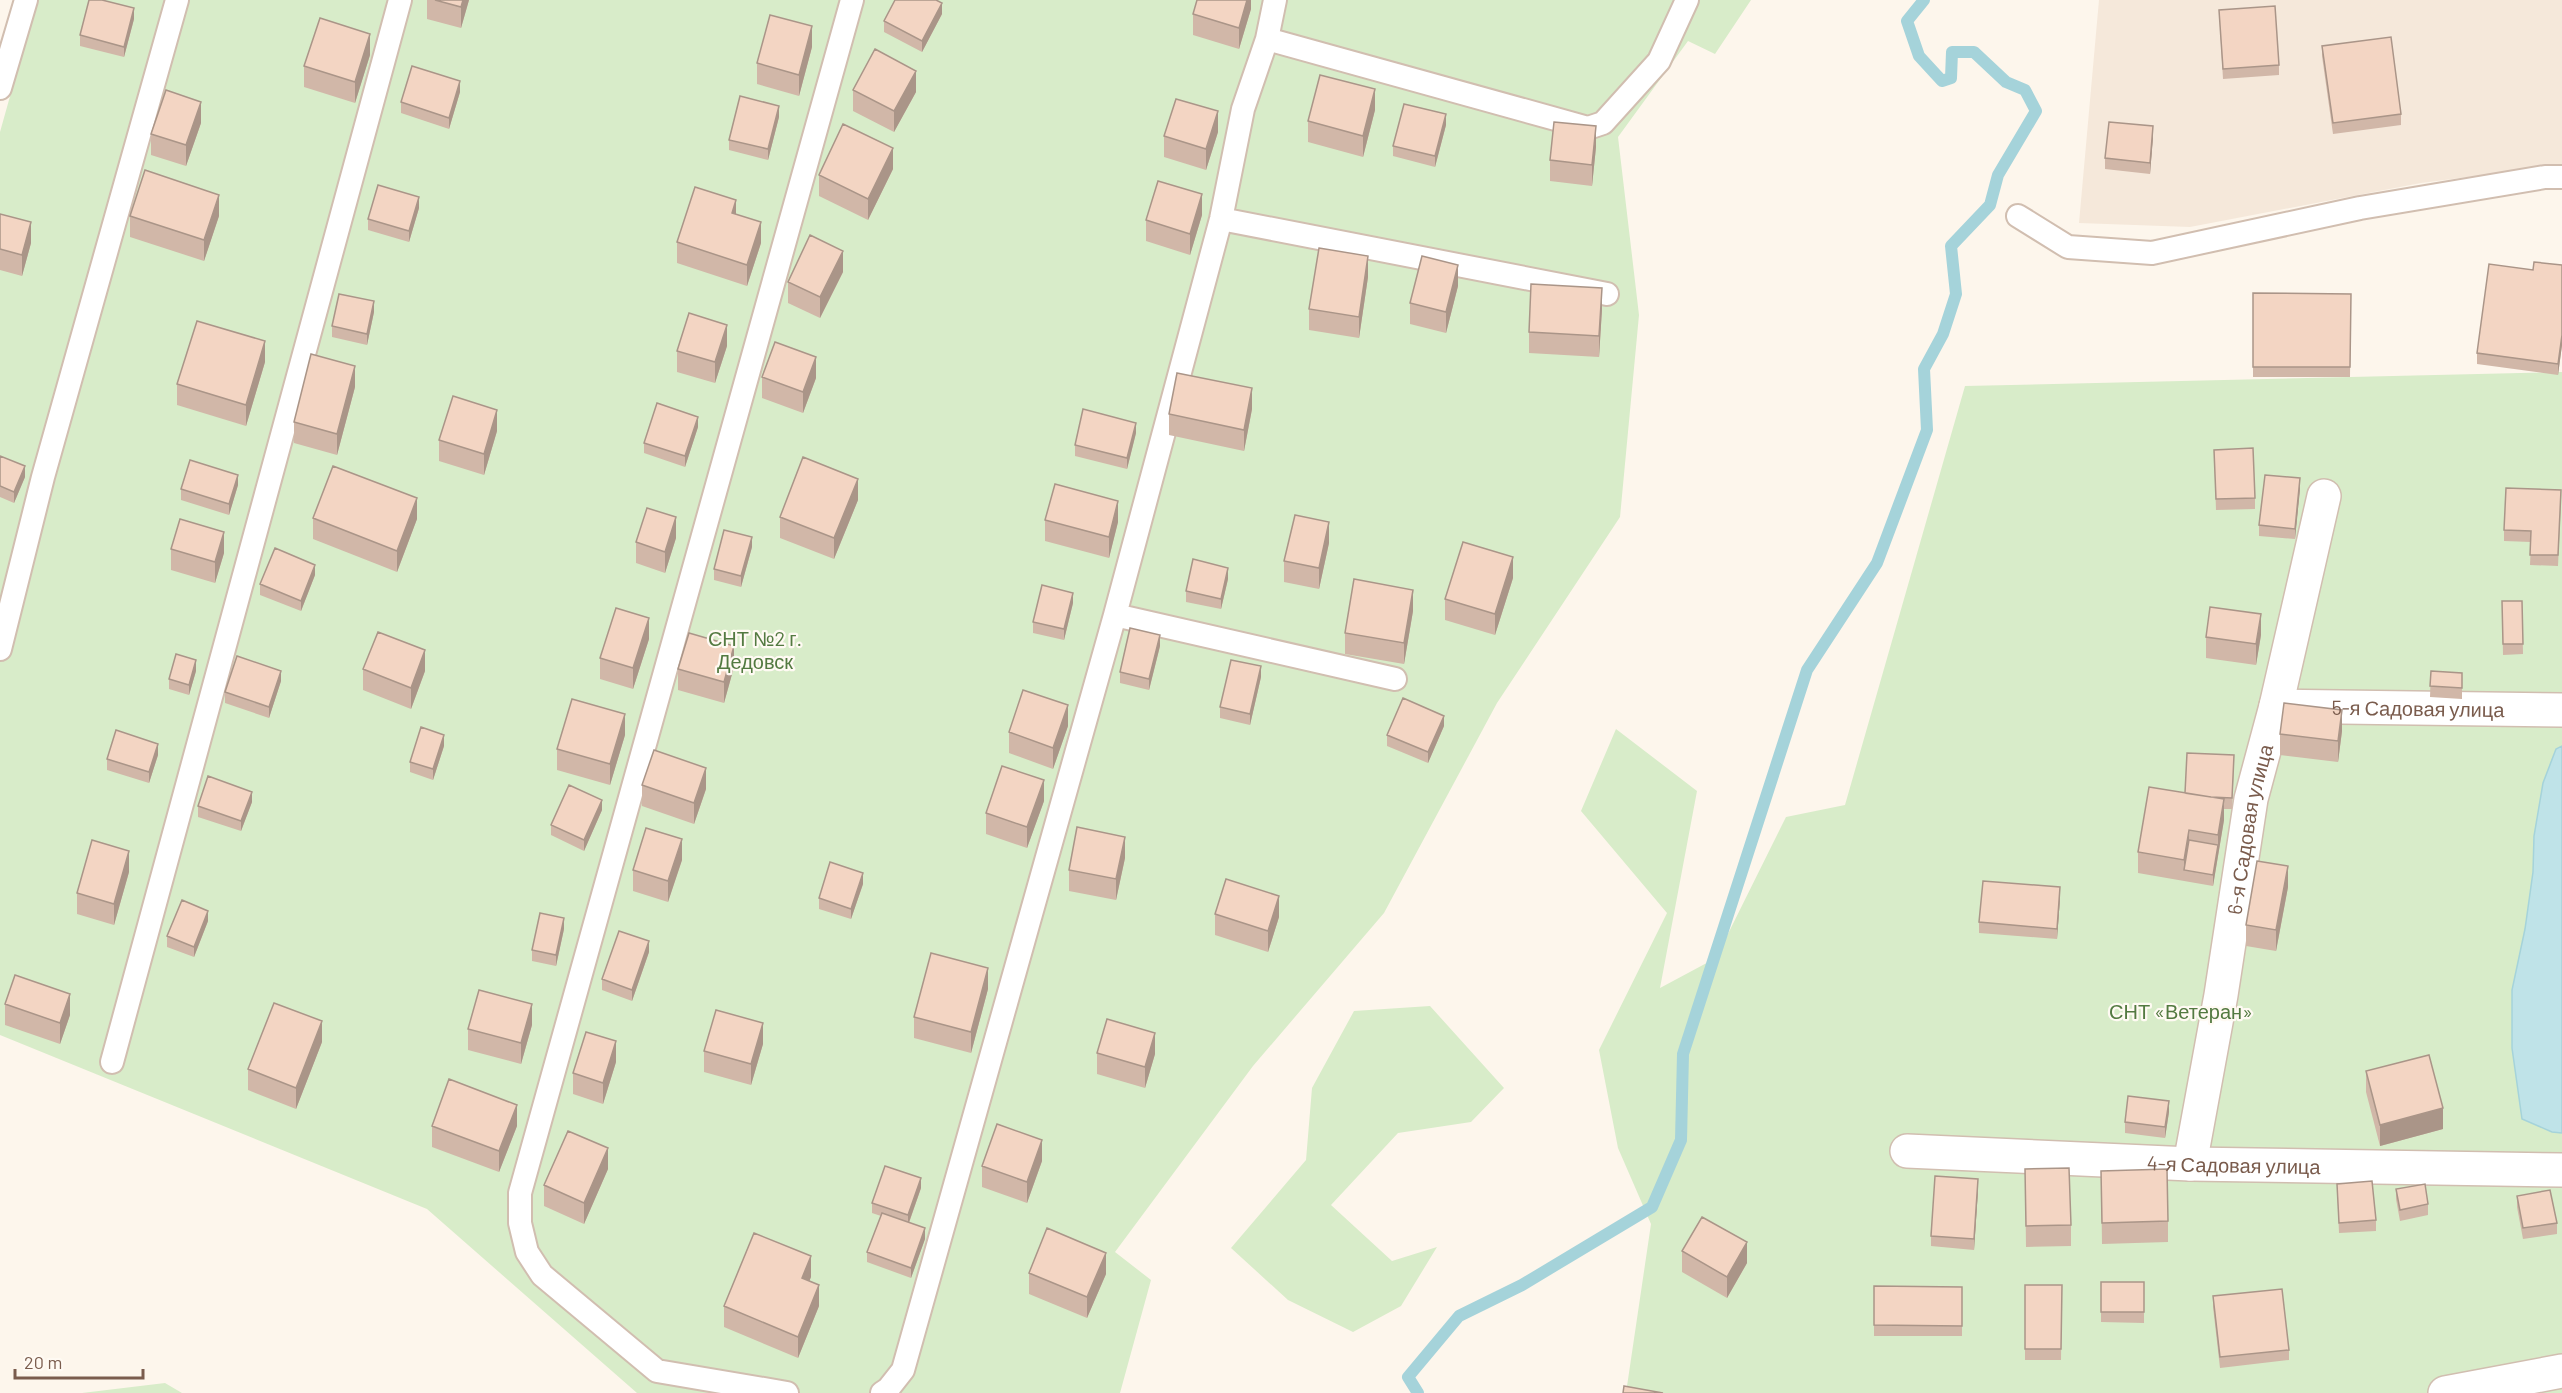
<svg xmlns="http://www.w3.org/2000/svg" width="2562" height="1393" font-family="Barlow,sans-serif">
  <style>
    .residential { fill: #f5e8da }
    .green { fill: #d8ecc9 }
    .water { fill: #bfe3e8; stroke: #a5d3da; stroke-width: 1.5 }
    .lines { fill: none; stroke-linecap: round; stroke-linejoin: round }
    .stream { stroke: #a5d3da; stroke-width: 12 }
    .lane-casing { stroke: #d1beb0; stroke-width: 26 }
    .street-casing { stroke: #d1beb0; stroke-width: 36 }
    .lane { stroke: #fff; stroke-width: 22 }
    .street { stroke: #fff; stroke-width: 33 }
    .wall { fill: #d1b7a8 }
    .shaded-wall { fill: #aa9588 }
    .building { fill: #f3d5c3; stroke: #aa9588; stroke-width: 1.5 }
    .labels { text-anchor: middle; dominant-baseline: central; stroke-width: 4.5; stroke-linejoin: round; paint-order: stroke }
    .park-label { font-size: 20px; fill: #537a41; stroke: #fffaf3 }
    .street-label { font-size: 20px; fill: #7a5c4d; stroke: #fffaf3 }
  </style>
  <rect width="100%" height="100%" fill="#fdf6ec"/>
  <path class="residential" d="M2099,0H2562V165L2421,183L2190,227L2079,223Z"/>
  <path class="green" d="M37,0H1751L1715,54L1688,41L1618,137L1639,315L1620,517L1497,703L1384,913L1253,1066L1115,1252L1151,1280L1120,1393H637L427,1209L0,1035V132Z
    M2562,372V1393H1626L1651,1224L1618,1148L1599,1050L1667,913L1581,811L1616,729L1697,791L1660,988L1716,958L1786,817L1845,805L1965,386Z
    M1430,1006L1504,1088L1471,1122L1398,1133L1331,1205L1392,1261L1437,1247L1401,1306L1353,1332L1288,1300L1231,1248L1306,1160L1312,1088L1354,1011Z
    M165,1383L182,1393H82Z"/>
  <path class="water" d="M2562,746V1133L2552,1132L2522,1119L2512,1048V990L2525,929L2533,872L2534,836L2543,783L2556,749Z"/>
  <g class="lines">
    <path class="stream" d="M1418,1393L1408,1377L1459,1316L1522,1285L1652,1207L1681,1140L1683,1054L1807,670L1877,563L1927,430L1924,369L1943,334L1956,294L1951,246L1990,205L1998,175L2036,111L2025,90L2006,82L1974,52H1952L1951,78L1942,81L1919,56L1907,21L1924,0"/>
    <g class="lane-casing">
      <path id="lane" d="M1267,39L1588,128L1603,123L1659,61L1687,0
        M0,88L26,0
        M2018,216L2068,247L2152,253L2360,208L2545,177H2562
        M1221,219L1607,294
        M1115,615L1395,679
        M0,649L43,477L177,0
        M112,1062L400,0
        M787,1393L657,1371L542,1275L527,1252L520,1223V1193L852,0
        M882,1393L888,1389L903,1370L1115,615L1221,219L1243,109L1267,39L1275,0"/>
    </g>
    <g class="street-casing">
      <g id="street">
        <path id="s1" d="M2276,706L2562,710"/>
        <path id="s2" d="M1907,1151L2190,1164L2562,1170"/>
        <path id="s3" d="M2190,1164L2221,995L2251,799L2276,706L2324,496"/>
        <path d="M2445,1393L2562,1371"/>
      </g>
    </g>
    <use href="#lane" class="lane"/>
    <use href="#street" class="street"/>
  </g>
  <path class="wall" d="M427,0H469L461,28L427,19Z
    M1251,0V9L1239,49L1193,35V14Z
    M2219,10L2279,65V75L2223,79Z
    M942,14L922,52L884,32V21Z
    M134,19L124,57L80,46V35Z
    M2322,46L2401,114V125L2333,134L2322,56Z
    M812,47L799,96L757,84V63Z
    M370,55L355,103L304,87V66Z
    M853,90L916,92L894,132L853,111Z
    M460,92L449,129L401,113V102Z
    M1375,110L1363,157L1308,142V121Z
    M779,117L768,160L729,150V140Z
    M201,123L186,166L151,155V134Z
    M1446,125L1435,167L1393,156V146Z
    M1218,132L1206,170L1164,157V136Z
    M2153,137L2150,174L2105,169V158Z
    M1596,147L1592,186L1550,181V160Z
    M893,169L868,220L819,196V175Z
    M419,208L409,242L368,230V219Z
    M0,214L31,243L22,276L0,270Z
    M736,214L761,243L747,286L677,263V242Z
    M1202,215L1190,255L1146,241V220Z
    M130,216H219L204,261L130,237Z
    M2562,265V345L2558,375L2477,364V353L2533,270Z
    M843,272L820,318L788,303V282Z
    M1368,277L1359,338L1309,330V309Z
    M1458,286L1446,333L1410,324V303Z
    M2253,293L2351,294L2350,377H2253Z
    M1602,309L1599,357L1529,353V332Z
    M374,312L367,345L332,337V326Z
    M727,346L715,383L677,372V351Z
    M265,362L246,426L177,405V384Z
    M762,377L816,378L803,413L762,398Z
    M355,387L337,455L294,443V422Z
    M1252,409L1244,451L1169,435V414Z
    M698,427L685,467L644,453V443Z
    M497,431L484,475L439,461V440Z
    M1136,433L1127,469L1075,456V445Z
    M2214,450L2255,498V509L2216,510Z
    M0,456L25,477L14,503L0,497Z
    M238,485L229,515L181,500V489Z
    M2300,489L2295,539L2259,536V525Z
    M858,500L834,559L780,538V517Z
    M2561,501L2558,566L2530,565L2531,542L2504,541V530Z
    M313,518L417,519L397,572L313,539Z
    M1045,520L1118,522L1109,558L1045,541Z
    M676,538L665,573L636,563V542Z
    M1329,543L1319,589L1284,582V561Z
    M752,547L741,587L714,580V569Z
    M171,549L224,553L215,583L171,570Z
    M315,575L301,611L260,595V584Z
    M1513,578L1495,635L1445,620V599Z
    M1228,579L1221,609L1186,602V591Z
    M2502,601H2522L2523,654L2503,655Z
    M1073,603L1064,640L1033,633V622Z
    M1413,611L1404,664L1345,654V633Z
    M2261,635L2256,665L2206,658V637Z
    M649,639L633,689L600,679V658Z
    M1160,646L1149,690L1120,683V672Z
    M734,667L724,703L678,690V669Z
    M363,669L425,671L411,709L363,690Z
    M196,671L189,695L169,689V679Z
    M2431,671L2462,673V699L2430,697Z
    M1261,677L1250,725L1220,718V707Z
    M281,681L269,718L225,703V692Z
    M1068,726L1053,769L1009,753V732Z
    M1444,726L1428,763L1387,746V735Z
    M2342,731L2338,762L2280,755V734Z
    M625,735L610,785L557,770V749Z
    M444,746L433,780L410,772V762Z
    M158,755L149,783L107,770V759Z
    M2234,765L2232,809H2224V820L2213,886L2138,873V852L2185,793Z
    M642,785L706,789L694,824L642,806Z
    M1044,801L1027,848L986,834V813Z
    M252,802L241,831L198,817V806Z
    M602,810L584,851L551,835V825Z
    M1125,858L1116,900L1069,891V870Z
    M682,860L668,902L633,891V870Z
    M129,872L114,925L77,914V893Z
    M863,884L851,919L819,909V898Z
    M2288,887L2276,951L2246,946V925Z
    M2060,898L2057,939L1979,933V922Z
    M1215,914L1279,917L1268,952L1215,935Z
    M208,921L194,957L167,947V936Z
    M564,929L556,966L532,961V950Z
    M649,952L632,1001L602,990V979Z
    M988,989L971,1053L914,1038V1017Z
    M5,1004L70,1015L60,1044L5,1025Z
    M532,1025L521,1064L468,1050V1029Z
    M322,1042L296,1109L248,1090V1069Z
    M763,1044L751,1085L704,1072V1051Z
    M1097,1053L1155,1054L1145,1088L1097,1074Z
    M616,1062L603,1104L573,1094V1073Z
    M2366,1071L2443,1129L2380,1146L2366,1092Z
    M2169,1112L2165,1138L2125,1133V1122Z
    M432,1126H517L499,1172L432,1147Z
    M1042,1161L1027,1203L982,1187V1166Z
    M608,1169L584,1224L544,1206V1185Z
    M2025,1169L2071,1225V1246L2026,1247Z
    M2101,1171L2168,1221V1242L2102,1244Z
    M2337,1184L2376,1220V1231L2339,1233Z
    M921,1188L909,1223L925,1239L911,1278L867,1262V1252L881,1216L872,1213V1203Z
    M2396,1189L2428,1204V1215L2400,1221L2396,1199Z
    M1978,1190L1974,1250L1931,1246V1236Z
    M2517,1196L2557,1223V1234L2523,1239L2517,1207Z
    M1682,1251L1747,1263L1727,1298L1682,1272Z
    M1029,1273L1106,1274L1087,1318L1029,1294Z
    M811,1277L809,1281L819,1306L798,1358L724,1327V1306Z
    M2101,1282H2144V1323L2101,1322Z
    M2025,1285H2062L2061,1360H2025Z
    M1874,1286L1962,1287V1336H1874Z
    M2213,1296L2289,1350V1360L2220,1368L2213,1307Z"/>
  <path class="shaded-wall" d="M463,0H469L461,28V7Z
    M1247,0H1251V9L1239,49V28Z
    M942,3V14L922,52V41Z
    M134,8V19L124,57V47Z
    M812,26V47L799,96V75Z
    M370,34V55L355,103V82Z
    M916,71V92L894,132V111Z
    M460,81V92L449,129V118Z
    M1375,89V110L1363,157V136Z
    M201,102V123L186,166V145Z
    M779,106V117L768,160V149Z
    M1218,111V132L1206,170V149Z
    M1446,114V125L1435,167V156Z
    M1596,126V147L1592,186V165Z
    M2153,126V137L2150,174V163Z
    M893,148V169L868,220V199Z
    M1202,194V215L1190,255V234Z
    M219,195V216L204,261V240Z
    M419,197V208L409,242V231Z
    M736,200V221L732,213Z
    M31,222V243L22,276V255Z
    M761,222V243L747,286V265Z
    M843,251V272L820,318V297Z
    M1368,256V277L1359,338V317Z
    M1458,265V286L1446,333V312Z
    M1602,288V309L1599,357V336Z
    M374,301V312L367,345V334Z
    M727,325V346L715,383V362Z
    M2562,335V345L2558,375V364Z
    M265,341V362L246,426V405Z
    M816,357V378L803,413V392Z
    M355,366V387L337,455V434Z
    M1252,388V409L1244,451V430Z
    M497,410V431L484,475V454Z
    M698,417V427L685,467V456Z
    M1136,423V433L1127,469V458Z
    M25,466V477L14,503V492Z
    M238,475V485L229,515V504Z
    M2300,478V489L2295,539V529Z
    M858,479V500L834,559V538Z
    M417,498V519L397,572V551Z
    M1118,501V522L1109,558V537Z
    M676,517V538L665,573V552Z
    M1329,522V543L1319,589V568Z
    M224,532V553L215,583V562Z
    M752,537V547L741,587V576Z
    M1513,557V578L1495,635V614Z
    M315,565V575L301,611V601Z
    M1228,568V579L1221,609V599Z
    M1413,590V611L1404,664V643Z
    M1073,593V603L1064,640V629Z
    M2261,614V635L2256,665V644Z
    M649,618V639L633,689V668Z
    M1160,635V646L1149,690V679Z
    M734,646V667L724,703V682Z
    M425,650V671L411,709V688Z
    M196,660V671L189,695V685Z
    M1261,666V677L1250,725V714Z
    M281,671V681L269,718V707Z
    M1068,705V726L1053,769V748Z
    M2342,710V731L2338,762V741Z
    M625,714V735L610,785V764Z
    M1444,716V726L1428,763V752Z
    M444,735V746L433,780V769Z
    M158,744V755L149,783V772Z
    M706,768V789L694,824V803Z
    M1044,780V801L1027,848V827Z
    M252,792V802L241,831V821Z
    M2224,799V820L2213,886V875L2218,845V835Z
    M602,800V810L584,851V840Z
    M2189,830V851L2184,870V860Z
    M1125,837V858L1116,900V879Z
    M682,839V860L668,902V881Z
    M129,851V872L114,925V904Z
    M2288,866V887L2276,951V930Z
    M863,873V884L851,919V909Z
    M2060,887V898L2057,939V929Z
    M1279,896V917L1268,952V931Z
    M208,911V921L194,957V947Z
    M564,918V929L556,966V955Z
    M649,941V952L632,1001V990Z
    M988,968V989L971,1053V1032Z
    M70,994V1015L60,1044V1023Z
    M532,1004V1025L521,1064V1043Z
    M322,1021V1042L296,1109V1088Z
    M763,1023V1044L751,1085V1064Z
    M1155,1033V1054L1145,1088V1067Z
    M616,1041V1062L603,1104V1083Z
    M2169,1101V1112L2165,1138V1127Z
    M517,1105V1126L499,1172V1151Z
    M2443,1108V1129L2380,1146V1125Z
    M1042,1140V1161L1027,1203V1182Z
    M608,1148V1169L584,1224V1203Z
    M921,1178V1188L908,1225V1215Z
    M1978,1179V1190L1974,1250V1239Z
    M925,1228V1239L911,1278V1268Z
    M1747,1242V1263L1727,1298V1277Z
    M1106,1253V1274L1087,1318V1297Z
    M811,1256V1277L802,1299V1278Z
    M819,1285V1306L798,1358V1337Z"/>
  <path class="building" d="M89,0H102L134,8L124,47L80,35Z
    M435,0H463L461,7Z
    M895,0H936L942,3L922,41L884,21Z
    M1197,0H1247L1239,28L1193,14Z
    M2275,6L2279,65L2223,69L2219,10Z
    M770,15L812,26L799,75L757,63Z
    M320,18L370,34L355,82L304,66Z
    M2391,37L2401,114L2333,123L2322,46Z
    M875,49L916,71L894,111L853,90Z
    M412,66L460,81L449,118L401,102Z
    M1320,75L1375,89L1363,136L1308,121Z
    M166,90L201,102L186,145L151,134Z
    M740,96L779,106L768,149L729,140Z
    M1176,99L1218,111L1206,149L1164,136Z
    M1404,104L1446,114L1435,156L1393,146Z
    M1554,122L1596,126L1592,165L1550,160Z
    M2109,122L2153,126L2150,163L2105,158Z
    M843,124L893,148L868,199L819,175Z
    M145,170L219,195L204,240L130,216Z
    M1158,181L1202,194L1190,234L1146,220Z
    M378,185L419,197L409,231L368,219Z
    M695,187L736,200L732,213L761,222L747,265L677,242Z
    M0,214L31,222L22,255L0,249Z
    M810,235L843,251L820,297L788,282Z
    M1319,248L1368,256L1359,317L1309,309Z
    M1422,256L1458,265L1446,312L1410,303Z
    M2534,262L2562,265V335L2558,364L2477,353L2489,264L2533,270Z
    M1531,284L1602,288L1599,336L1529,332Z
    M2253,293L2351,294L2350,367H2253Z
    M339,294L374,301L367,334L332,326Z
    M689,313L727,325L715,362L677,351Z
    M197,321L265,341L246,405L177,384Z
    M775,342L816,357L803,392L762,377Z
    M311,354L355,366L337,434L294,422Z
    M1177,373L1252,388L1244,430L1169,414Z
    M453,396L497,410L484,454L439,440Z
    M657,403L698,417L685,456L644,443Z
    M1083,409L1136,423L1127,458L1075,445Z
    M2253,448L2255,498L2216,499L2214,450Z
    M0,456L25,466L14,492L0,486Z
    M803,457L858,479L834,538L780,517Z
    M190,460L238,475L229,504L181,489Z
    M333,466L417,498L397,551L313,518Z
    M2265,475L2300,478L2295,529L2259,525Z
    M1055,484L1118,501L1109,537L1045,520Z
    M2506,488L2561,490L2558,555H2530L2531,531L2504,530Z
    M647,508L676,517L665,552L636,542Z
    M1295,515L1329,522L1319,568L1284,561Z
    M180,519L224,532L215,562L171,549Z
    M724,530L752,537L741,576L714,569Z
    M1463,542L1513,557L1495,614L1445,599Z
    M275,548L315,565L301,601L260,584Z
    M1193,559L1228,568L1221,599L1186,591Z
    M1354,579L1413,590L1404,643L1345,633Z
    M1042,585L1073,593L1064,629L1033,622Z
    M2502,601H2522L2523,644H2503Z
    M2210,607L2261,614L2256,644L2206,637Z
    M616,608L649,618L633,668L600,658Z
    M1130,628L1160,635L1149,679L1120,672Z
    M378,632L425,650L411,688L363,669Z
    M689,633L734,646L724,682L678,669Z
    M176,654L196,660L189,685L169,679Z
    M237,656L281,671L269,707L225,692Z
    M1231,660L1261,666L1250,714L1220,707Z
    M2431,671L2462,673V688L2430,686Z
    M1023,690L1068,705L1053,748L1009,732Z
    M1403,698L1444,716L1428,752L1387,735Z
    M572,699L625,714L610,764L557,749Z
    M2284,703L2342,710L2338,741L2280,734Z
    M421,727L444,735L433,769L410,762Z
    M116,730L158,744L149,772L107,759Z
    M654,750L706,768L694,803L642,785Z
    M2187,753L2234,755L2232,798L2211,797L2185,793Z
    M1002,766L1044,780L1027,827L986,813Z
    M208,776L252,792L241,821L198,806Z
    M569,785L602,800L584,840L551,825Z
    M2149,787L2224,799L2218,835L2189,830L2184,860L2138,852Z
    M1077,827L1125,837L1116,879L1069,870Z
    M646,828L682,839L668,881L633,870Z
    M92,840L129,851L114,904L77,893Z
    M2189,840L2218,845L2213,875L2184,870Z
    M2257,861L2288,866L2276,930L2246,925Z
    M830,862L863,873L851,909L819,898Z
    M1226,879L1279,896L1268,931L1215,914Z
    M1983,881L2060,887L2057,929L1979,922Z
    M182,900L208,911L194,947L167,936Z
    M540,913L564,918L556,955L532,950Z
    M619,931L649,941L632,990L602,979Z
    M931,953L988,968L971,1032L914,1017Z
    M15,975L70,994L60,1023L5,1004Z
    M479,990L532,1004L521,1043L468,1029Z
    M274,1003L322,1021L296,1088L248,1069Z
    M716,1010L763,1023L751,1064L704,1051Z
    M1107,1019L1155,1033L1145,1067L1097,1053Z
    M586,1032L616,1041L603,1083L573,1073Z
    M2429,1055L2443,1108L2380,1125L2366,1071Z
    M449,1079L517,1105L499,1151L432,1126Z
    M2128,1096L2169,1101L2165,1127L2125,1122Z
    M997,1124L1042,1140L1027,1182L982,1166Z
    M568,1131L608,1148L584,1203L544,1185Z
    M885,1166L921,1178L908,1215L872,1203Z
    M2069,1168L2071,1225L2026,1226L2025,1169Z
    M2167,1169L2168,1221L2102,1223L2101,1171Z
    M1935,1176L1978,1179L1974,1239L1931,1236Z
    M2372,1181L2376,1220L2339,1223L2337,1184Z
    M2425,1184L2428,1204L2400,1210L2396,1189Z
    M2550,1190L2557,1223L2523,1228L2517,1196Z
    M882,1213L925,1228L911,1268L867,1252Z
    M1702,1217L1747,1242L1727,1277L1682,1251Z
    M1047,1228L1106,1253L1087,1297L1029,1273Z
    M754,1233L811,1256L802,1278L819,1285L798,1337L724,1306Z
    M2101,1282H2144V1312H2101Z
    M2025,1285H2062L2061,1349H2025Z
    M1874,1286L1962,1287V1326L1874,1325Z
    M2282,1289L2289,1350L2220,1357L2213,1296Z
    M1624,1386L1663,1393H1623Z"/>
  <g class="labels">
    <g class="park-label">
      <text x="755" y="638">СНТ №2 г.<tspan x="755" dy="23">Дедовск</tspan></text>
      <text x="2181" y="1011">СНТ «Ветеран»</text>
    </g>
    <g class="street-label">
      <text stroke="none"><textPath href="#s1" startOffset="142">5-я Садовая улица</textPath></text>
      <text stroke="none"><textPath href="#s3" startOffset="340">6-я Садовая улица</textPath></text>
      <text stroke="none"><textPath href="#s2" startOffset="327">4-я Садовая улица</textPath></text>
    </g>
  </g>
  <path d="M15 1369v9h128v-9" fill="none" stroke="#7a5c4d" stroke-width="3"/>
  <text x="24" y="1369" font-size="18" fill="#7a5c4d" stroke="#fffaf3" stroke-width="4.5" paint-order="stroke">20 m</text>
</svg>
